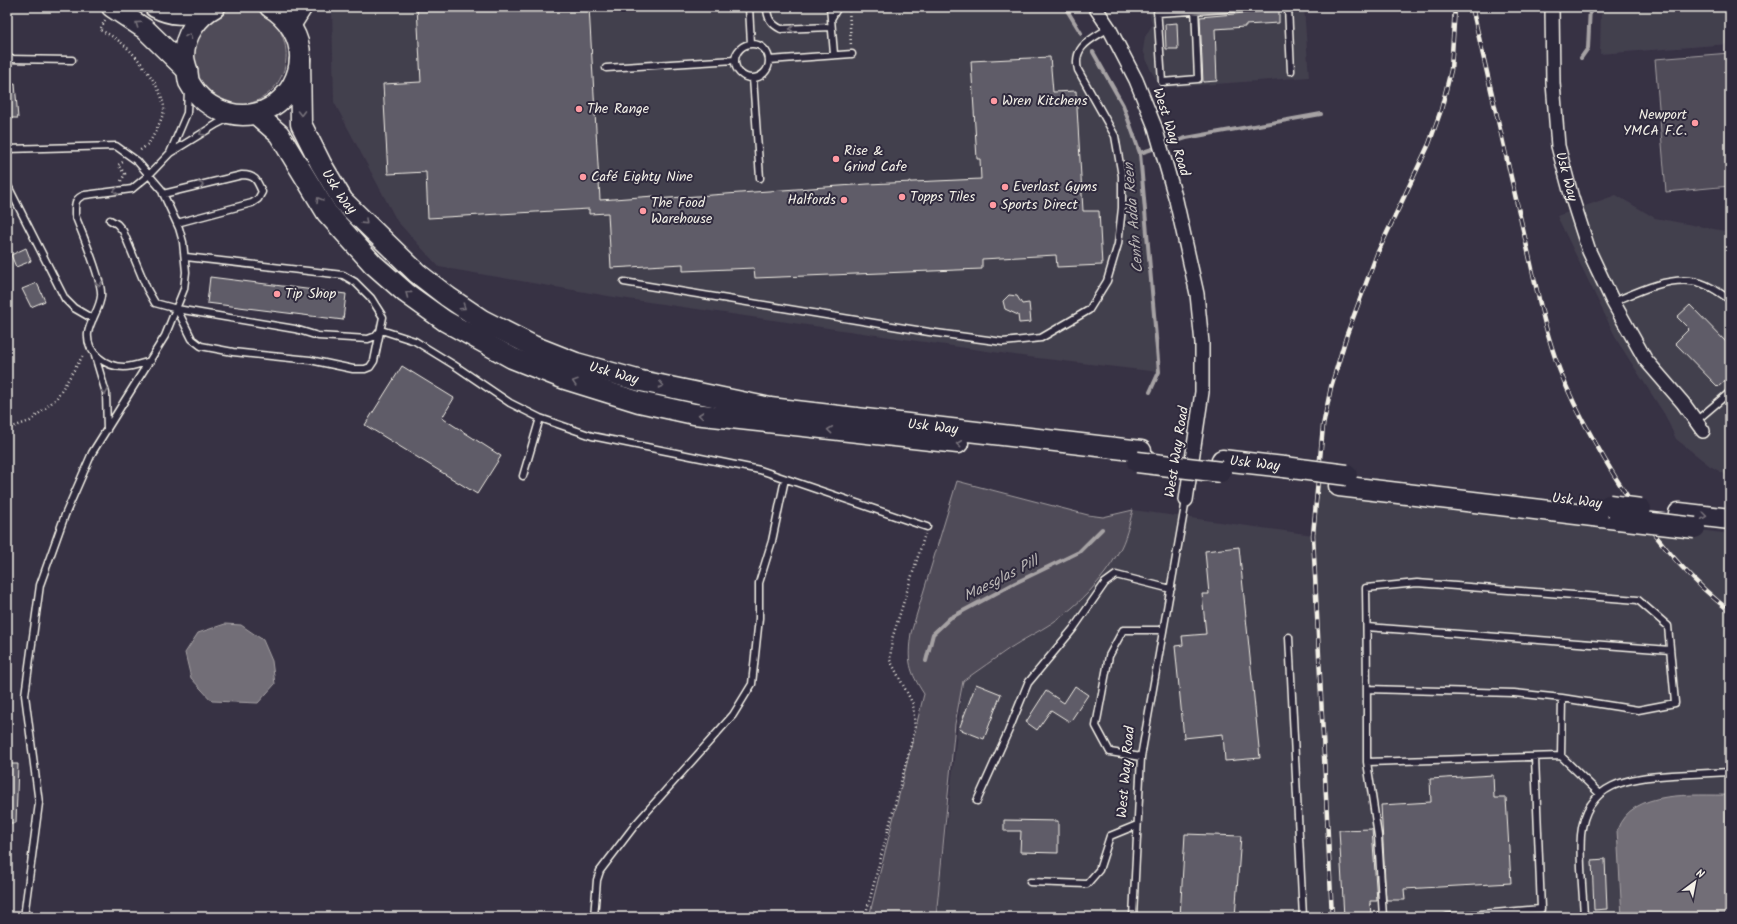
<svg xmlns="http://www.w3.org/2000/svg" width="1737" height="924" font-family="Kalam,sans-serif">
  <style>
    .built { fill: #433f4e }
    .green { fill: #504b59; stroke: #a29ea0 }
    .water { fill: #726e77; stroke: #a6a2a4 }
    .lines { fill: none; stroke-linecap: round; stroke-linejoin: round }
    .stream { stroke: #a6a2a4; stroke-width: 4 }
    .building { fill: #5f5c67; stroke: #f4f1e8 }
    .lane-casing { stroke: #f4f1e8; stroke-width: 9 }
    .street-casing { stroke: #f4f1e8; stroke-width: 16 }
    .secondary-casing { stroke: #f4f1e8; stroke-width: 21 }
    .primary-casing { stroke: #f4f1e8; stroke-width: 23 }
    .path { stroke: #f4f1e8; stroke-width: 2.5; stroke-dasharray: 1 3; stroke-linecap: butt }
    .lane { stroke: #2f2a3d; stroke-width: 6 }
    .street { stroke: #2f2a3d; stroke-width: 13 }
    .secondary { stroke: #2f2a3d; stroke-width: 18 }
    .primary { stroke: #2f2a3d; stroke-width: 20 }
    .rail-casing { stroke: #f4f1e8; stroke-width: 4.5 }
    .rail { stroke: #2f2a3d; stroke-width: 3; stroke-dasharray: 9; stroke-linecap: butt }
    .primary-bridge-casing { stroke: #f4f1e8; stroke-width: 23; stroke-linecap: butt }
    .primary-bridge { stroke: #2f2a3d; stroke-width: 20 }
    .oneway { stroke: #747079 }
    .poi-dot { fill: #ff9aa2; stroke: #2f2a3d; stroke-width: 1.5 }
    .labels { text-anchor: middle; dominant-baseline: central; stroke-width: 4; stroke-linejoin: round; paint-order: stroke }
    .poi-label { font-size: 14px; fill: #f4f1e8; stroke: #2f2a3d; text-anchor: start }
    .street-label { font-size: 14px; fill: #f4f1e8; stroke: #2f2a3d }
    .water-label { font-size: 15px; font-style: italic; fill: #bab6b5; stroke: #2f2a3d }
  </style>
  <rect width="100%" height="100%" fill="#373244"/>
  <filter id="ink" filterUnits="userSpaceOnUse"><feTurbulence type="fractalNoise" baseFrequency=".025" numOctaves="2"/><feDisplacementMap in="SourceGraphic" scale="8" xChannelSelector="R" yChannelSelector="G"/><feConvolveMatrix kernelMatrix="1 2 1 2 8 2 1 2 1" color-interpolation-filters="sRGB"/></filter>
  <g filter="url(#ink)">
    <path class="built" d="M332,7H1065L1104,69L1123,105L1140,153L1159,372L1029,357L614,297L439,267L397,221L334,102Z
      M1148,7H1304L1309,77L1161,88L1150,69L1143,50L1145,37L1152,25Z
      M1601,7H1730V44L1600,54Z
      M1616,195L1655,218L1730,232V477L1710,466L1676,439L1665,415L1618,342L1557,216Z
      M1318,484L1584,515L1730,534V917H936L963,681L1010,649L1052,623L1071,609L1087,593L1105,573L1118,552L1125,536L1133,510L1313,535Z"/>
    <path class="green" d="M245,7C262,10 276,19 282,35C300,77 257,121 215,99C210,96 206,89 203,85C200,82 194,78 192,74C190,68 191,48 191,40L225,8Z
      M1730,53V186L1666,192L1655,59Z
      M957,481L1088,515L1103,517L1133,510C1129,524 1126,540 1118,553C1103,580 1078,606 1052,623C1038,632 1024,639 1010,648C994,659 979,670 963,681L955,724L936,917H869L924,694C909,671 907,661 911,633Z"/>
    <path class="water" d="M225,624L241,625L263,640L272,661L275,684L258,703L212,701L191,678L185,653L198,633Z
      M1730,795V917H1622L1617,830C1632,788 1695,796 1730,795Z"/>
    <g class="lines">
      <path class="stream" d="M1065,7L1081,33
        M1093,52L1123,105L1140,153L1159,372L1150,392
        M1581,58L1588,48L1590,7
        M1140,153L1186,138L1321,114
        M926,661L933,634L950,618L1015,583L1079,552L1102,529"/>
    </g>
    <path class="building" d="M417,7H589L600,200L654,196L655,199L868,184L981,179L980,159H977L971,61L1050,57L1053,92L1076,91L1083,211H1099L1102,265L1057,267L1056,255L982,259V269L755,278L754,268L683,271V264L611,268L608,213L589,214V209L428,218L426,172L388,174L383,84L421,82Z
      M1279,10V23L1245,25V27L1215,29L1217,81L1203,82L1200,17Z
      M1177,23L1178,49H1166L1165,24Z
      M15,84L18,118H7V85Z
      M26,248L31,261L16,267L11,255Z
      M210,277L346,294L343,320L207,303Z
      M37,283L45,301L31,307L22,289Z
      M1009,295L1017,296L1022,304L1029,303L1031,322L1019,323L1018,315L1005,309L1003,301Z
      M1690,305L1730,346V376L1718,387L1675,343L1689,329L1677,317Z
      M402,366L454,398L442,418L501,456L477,494L365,425Z
      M1239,547L1260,758L1225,761L1223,734L1184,738L1175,646L1183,645L1182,636L1206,634L1202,594H1209L1205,551Z
      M976,684L1001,694L984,739L959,729Z
      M1075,686L1088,695L1070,722L1051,710L1037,730L1026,722L1046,691L1064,703Z
      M7,764H18L16,823H7Z
      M1493,775L1494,798H1506L1511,883L1404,889L1405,900H1386L1381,805L1431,802L1430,779Z
      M1004,820L1058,821V853L1020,852L1021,831H1004Z
      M1372,829L1377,901H1370L1371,917H1344L1339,830Z
      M1185,834L1241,836L1235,917H1180Z
      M1605,859L1607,909L1594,910L1592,860Z"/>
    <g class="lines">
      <g class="lane-casing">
        <path id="lane" d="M749,7L751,44
          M767,7C767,18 771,24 781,29L831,27
          M830,7L834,54
          M1157,7L1162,82L1198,79L1195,7
          M1288,7L1291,71
          M1157,13L1259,7
          M831,19L838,7
          M735 61a17 17 0 1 1 34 0a17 17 0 1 1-34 0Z
          M7,59L72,60
          M769,60L852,54
          M606,68L735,60
          M753,78L760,178
          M7,149L116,146L137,161L161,189L179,228L183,242L186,272L184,289L165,336L92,453L65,515L40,585L25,695L39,803L24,917
          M170,153L187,113L188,90
          M7,184L65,299L74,308L93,319
          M163,194L242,175C255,175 257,180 262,192L258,199L252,203L177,223
          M110,220L117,224L123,231L147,289L155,303L177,309L295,329L318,336L368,339L376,336L381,330L415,341L454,365L510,403L540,418L592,436L760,470L927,527
          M624,282L929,332L1003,342L1041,338L1089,310L1107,281L1118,244L1122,208V176L1115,136L1078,70C1072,46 1092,39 1109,28
          M1613,302C1637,292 1665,278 1691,281C1705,282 1719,292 1730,300
          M177,309L192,339L201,346L233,352L310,360L353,369H365L370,367L374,361L383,317L371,298L355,282L343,275L186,257
          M95,356L106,393L107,430
          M151,361C143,363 132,367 124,367C106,367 86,353 88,333C90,320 100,309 101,296C103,281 81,231 75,215C75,205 74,198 85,195L132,189L149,175L170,153L217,124L229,118
          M1696,421L1730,392
          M523,476L540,418
          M1367,627L1670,650
          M1289,637L1303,917
          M1367,689L1514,693L1562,698L1638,710L1675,703L1668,626L1638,600L1417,583L1366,588C1367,646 1367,704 1367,762
          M1561,756L1562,698
          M1141,757L1110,752L1096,726L1109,656L1123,630H1163
          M977,801L1008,732L1028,683L1073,629L1105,583L1116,575L1171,589
          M1030,882L1087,884L1099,870L1110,836L1137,825
          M594,917L597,880L600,871L635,825L733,715L752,684L759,618V583L772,541L785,479
          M1133,917L1141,757L1186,500
          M1383,917L1378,836L1367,762L1561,756L1600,794
          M1447,917L1541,909L1535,757
          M1584,917C1583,890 1579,861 1581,835C1586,782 1629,778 1672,775C1691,774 1711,773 1730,772"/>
      </g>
      <g class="street-casing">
        <g id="street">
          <path d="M1095,7L1109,28L1136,80L1155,127L1176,200L1197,294L1202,343V392L1186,500"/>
          <path id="s1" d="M1552,7L1553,83L1558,146L1572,198L1589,251L1613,302L1645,359L1683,403L1703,431"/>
        </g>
      </g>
      <g class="secondary-casing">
        <path id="secondary" d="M291,26L303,7"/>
      </g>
      <g class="primary-casing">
        <g id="primary">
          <path d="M112,7L145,29L187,70"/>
          <path d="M155,7C174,17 187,14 207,11"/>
          <path d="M215,7C198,16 184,35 184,56C184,60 186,66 187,70C188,74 188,79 189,82C206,114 248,126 277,103C290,93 299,77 300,59C301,38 288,17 270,7"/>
          <path id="s2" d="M300,60L301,124L321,164L343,201L417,273L448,297L482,320L533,346L576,363L641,381L770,408L1141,451"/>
          <path d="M256,114L279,134L327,213L373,264L406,293L445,321L512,358L565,379L639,402L694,414L958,443"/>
          <path id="s3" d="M1222,460L1284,467"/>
          <path d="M1339,486L1618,519"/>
          <path d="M1679,513L1730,519"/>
        </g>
      </g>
      <path class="path" d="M849,7L851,46
        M105,20L100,30C109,34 117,39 124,45C138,57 165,91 164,110C164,115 152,140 148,144C146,146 142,149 139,151
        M121,181L125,174L118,165L123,162
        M7,429L30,421L56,399L84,354
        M865,917L915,729L913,704L890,660L892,639L925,534"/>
      <use href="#lane" class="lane"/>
      <use href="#street" class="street"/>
      <use href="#secondary" class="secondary"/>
      <use href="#primary" class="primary"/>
      <g class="rail-casing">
        <path id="rail" d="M1472,7C1489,83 1507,158 1524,234C1535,279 1543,327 1560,371C1569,394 1580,416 1592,437C1627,501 1672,567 1730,611
          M1332,917L1313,535L1323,426L1331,387L1347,334L1377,254L1429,144L1441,110L1451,70L1455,7"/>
      </g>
      <use href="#rail" class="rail"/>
      <g class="primary-bridge-casing">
        <path id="primary-bridge" d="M1137,462L1221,472
          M1284,467L1347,475
          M1609,505L1641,509
          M1618,519L1695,528"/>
      </g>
      <use href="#primary-bridge" class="primary-bridge"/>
    </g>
    <defs><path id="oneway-chevron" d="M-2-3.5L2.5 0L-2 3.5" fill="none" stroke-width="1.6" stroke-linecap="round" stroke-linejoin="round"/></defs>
    <g class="oneway">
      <use href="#oneway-chevron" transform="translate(138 24) rotate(-146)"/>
      <use href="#oneway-chevron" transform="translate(792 29) rotate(178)"/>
      <use href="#oneway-chevron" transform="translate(189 36) rotate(-68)"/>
      <use href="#oneway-chevron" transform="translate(301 113) rotate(89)"/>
      <use href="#oneway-chevron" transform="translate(202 133) rotate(148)"/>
      <use href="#oneway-chevron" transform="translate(201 185) rotate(-14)"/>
      <use href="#oneway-chevron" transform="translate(116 191) rotate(173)"/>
      <use href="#oneway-chevron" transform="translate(319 200) rotate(-121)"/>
      <use href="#oneway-chevron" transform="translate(365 222) rotate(44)"/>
      <use href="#oneway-chevron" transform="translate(99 284) rotate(77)"/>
      <use href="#oneway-chevron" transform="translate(408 294) rotate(-143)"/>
      <use href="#oneway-chevron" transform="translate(463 307) rotate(34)"/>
      <use href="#oneway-chevron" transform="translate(575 382) rotate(-162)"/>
      <use href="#oneway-chevron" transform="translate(661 385) rotate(12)"/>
      <use href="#oneway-chevron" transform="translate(105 392) rotate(80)"/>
      <use href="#oneway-chevron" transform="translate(701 415) rotate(-173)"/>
      <use href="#oneway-chevron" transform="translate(830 430) rotate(-174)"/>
      <use href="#oneway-chevron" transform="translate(959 444) rotate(-174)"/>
      <use href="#oneway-chevron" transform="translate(1704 516) rotate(7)"/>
    </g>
  </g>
  <g class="poi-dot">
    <circle cx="994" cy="101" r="4"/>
    <circle cx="579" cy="109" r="4"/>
    <circle cx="1695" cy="123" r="4"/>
    <circle cx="836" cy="159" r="4"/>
    <circle cx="583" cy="177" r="4"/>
    <circle cx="1005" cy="187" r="4"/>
    <circle cx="902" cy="197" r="4"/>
    <circle cx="844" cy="200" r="4"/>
    <circle cx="993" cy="205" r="4"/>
    <circle cx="643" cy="211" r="4"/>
    <circle cx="277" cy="294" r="4"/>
  </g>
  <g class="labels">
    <g class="poi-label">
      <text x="1002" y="101">Wren Kitchens</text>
      <text x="587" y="109">The Range</text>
      <text x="1687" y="115" text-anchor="end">Newport<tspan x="1687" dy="16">YMCA F.C.</tspan></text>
      <text x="844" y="151">Rise &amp;<tspan x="844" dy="16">Grind Cafe</tspan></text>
      <text x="591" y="177">Café Eighty Nine</text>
      <text x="1013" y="187">Everlast Gyms</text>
      <text x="910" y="197">Topps Tiles</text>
      <text x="836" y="200" text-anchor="end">Halfords</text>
      <text x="651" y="203">The Food<tspan x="651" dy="16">Warehouse</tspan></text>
      <text x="1001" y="205">Sports Direct</text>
      <text x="285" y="294">Tip Shop</text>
    </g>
    <g class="street-label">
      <text transform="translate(1171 132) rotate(72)">West Way Road</text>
      <text stroke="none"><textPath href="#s1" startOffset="171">Usk Way</textPath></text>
      <text stroke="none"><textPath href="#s2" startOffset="142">Usk Way</textPath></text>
      <text stroke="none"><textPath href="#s2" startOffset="478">Usk Way</textPath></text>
      <text stroke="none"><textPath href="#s2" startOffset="802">Usk Way</textPath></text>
      <text transform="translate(1177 452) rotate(-81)">West Way Road</text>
      <text stroke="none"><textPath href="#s3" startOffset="33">Usk Way</textPath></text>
      <text transform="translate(1577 501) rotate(7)">Usk Way</text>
      <text transform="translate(1126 772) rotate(-85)">West Way Road</text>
    </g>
    <g class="water-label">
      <text transform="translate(1134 218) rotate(-95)">Cenfn Adda Reen</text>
      <text transform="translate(1001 579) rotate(-27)">Maesglas Pill</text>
    </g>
  </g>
  <rect width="1737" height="924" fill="none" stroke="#2f2a3d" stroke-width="24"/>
  <rect x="12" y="12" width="1713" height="900" fill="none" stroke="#f4f1e8" stroke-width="1.5" filter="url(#ink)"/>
  <g transform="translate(1695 882) rotate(32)" stroke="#2f2a3d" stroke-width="3" paint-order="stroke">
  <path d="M0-3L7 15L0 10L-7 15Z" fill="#f4f1e8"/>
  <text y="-6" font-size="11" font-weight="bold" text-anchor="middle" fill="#f4f1e8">N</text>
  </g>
</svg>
